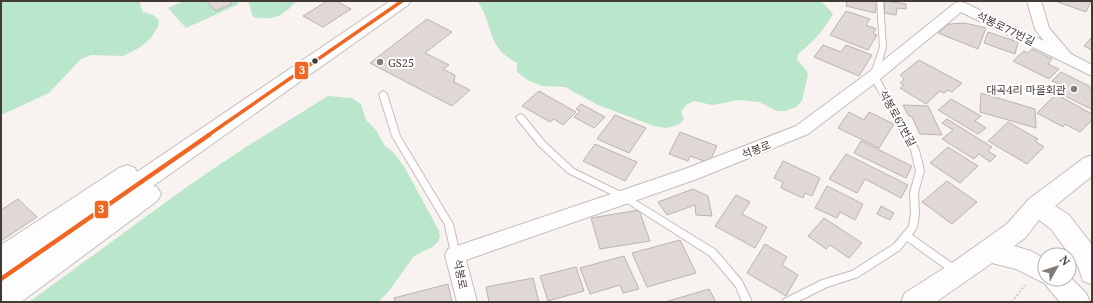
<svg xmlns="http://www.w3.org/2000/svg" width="1093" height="303" font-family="'Noto Serif','Noto Sans KR',serif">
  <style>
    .green { fill: #bae6cc }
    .building { fill: #e0d8d6; stroke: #bab3b0 }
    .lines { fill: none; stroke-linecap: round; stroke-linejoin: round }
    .service-casing { stroke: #c4bdbb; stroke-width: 2 }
    .minor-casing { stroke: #c4bdbb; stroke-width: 2 }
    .secondary-casing { stroke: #c4bdbb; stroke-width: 2 }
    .path { stroke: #d3d1d0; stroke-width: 2.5; stroke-dasharray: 2 2; stroke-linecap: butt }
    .service { fill: #fefdfd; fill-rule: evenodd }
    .minor { fill: #fefdfd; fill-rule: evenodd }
    .secondary { fill: #fefdfd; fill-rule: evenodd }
    .bus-1-far1-casing { stroke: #fff; stroke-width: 6 }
    .bus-1-casing { stroke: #fff; stroke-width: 8 }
    .bus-1-far1 { stroke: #f26522; stroke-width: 3.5 }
    .bus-1 { stroke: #f26522; stroke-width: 4.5 }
    .bus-dot { fill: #433935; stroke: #fff; stroke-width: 1.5 }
    .poi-dot { fill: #827a76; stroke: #fff; stroke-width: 1.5 }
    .labels { text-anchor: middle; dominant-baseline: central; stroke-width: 4; stroke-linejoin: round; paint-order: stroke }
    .street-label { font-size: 11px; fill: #433935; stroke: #fff }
    .poi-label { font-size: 11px; fill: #433935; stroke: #fff; text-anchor: start }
    .line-badge { stroke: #fff; stroke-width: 1.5 }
    .badge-label { font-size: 11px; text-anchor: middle; font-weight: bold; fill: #fff }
  </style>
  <rect width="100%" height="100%" fill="#f8f2f0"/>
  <path class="green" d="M1,1H141L140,5L143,12L153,15L159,20L158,26L151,38L139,48L123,56L91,55L81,59L49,93L1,115Z
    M184,1H236L239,4L186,28L168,8Z
    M248,1H297C282,16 275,21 253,17Z
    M477,1H819L824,4L833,14C824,30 813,42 798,54L797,60L807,71L808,75L802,101L796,107L785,111H777L759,102L739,100L712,105L694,101L686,105L681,112L684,119L680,124L674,126L665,128L654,126L598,105L565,87L543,86L529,81L517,72V63C484,45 495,25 477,1Z
    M328,96L352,98L361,104L366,120L376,130L385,146L394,153L405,168L439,231L440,237L438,242L432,247L414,256L389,291L378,302H29L188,186L249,145Z"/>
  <path class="building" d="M206,1H230L232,4L216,11Z
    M327,1H336L351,9L323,27L303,16Z
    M847,1H877L875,13L846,6Z
    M885,1L906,4V9L897,8L896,15L884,13Z
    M1055,1H1091L1086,12Z
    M846,11L870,19L866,25L876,29L873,33L877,35L868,50L830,35Z
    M427,19L452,32L425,53L449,65L443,69L455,75L454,82L470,90L452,106L370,63Z
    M965,23L986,28L978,49L938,33L949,24Z
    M988,32L1018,42L1015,54L984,43Z
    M1090,39H1092V50L1084,46Z
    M823,45L841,52L846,45L872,55L859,76L814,57Z
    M1032,49L1052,59L1048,64L1059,69L1049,79L1013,61L1024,51L1028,53Z
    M919,60L962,83L952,92L948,90L944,93L940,91L926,104L900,88L904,85L900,83L904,79L900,75Z
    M1061,72L1089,86L1092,91V108L1091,109L1055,91L1059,87V84L1052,81Z
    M539,91L576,112L563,125L554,119L550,122L522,106Z
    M981,93L1035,109L1036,128L980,112Z
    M1056,94L1092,114V120L1080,132L1065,124L1063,127L1037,113Z
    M951,99L981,116L975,121L986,128L978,134L938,110Z
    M581,104L605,117L594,128L574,117L580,111L576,109Z
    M903,105L928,106L942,135L920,134L912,117L908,115Z
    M849,112L864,120L869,112L894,124L879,148L838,128Z
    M615,115L646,128L629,153L597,139Z
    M947,119L992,147L988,151L996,156L990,162L979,154L974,159L942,139L953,130L942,123Z
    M1008,122L1038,139L1035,141L1044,147L1027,164L988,141Z
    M680,132L717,146L709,163L690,156L688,161L669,154Z
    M861,141L912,166L906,178L854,153Z
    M595,144L637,162L625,181L583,161Z
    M948,147L978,166L960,183L930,163Z
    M846,154L908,185L901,198L865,179L857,193L829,179Z
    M783,161L820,178L812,196L805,193L803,198L781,188L783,182L774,178Z
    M947,181L977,202L952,224L922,202Z
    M827,186L863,204L855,220L840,212L837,218L815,208Z
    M693,189L708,196L712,216L696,215L695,205L667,215L658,202Z
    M736,195L750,202L742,214L767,227L755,248L715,226Z
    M18,199L37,217L1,241V210Z
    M881,206L894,213L890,220L877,214Z
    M639,210L650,241L600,249L591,218Z
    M824,218L862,243L849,258L830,245L826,249L808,236Z
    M680,240L696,273L647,287L632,253Z
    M765,244L787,257L782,265L798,275L786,296L747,273Z
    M624,256L639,289L623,293L620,285L590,294L580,268Z
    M576,267L584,291L548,301L540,276Z
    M533,278L539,302H489L486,287Z
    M448,284L452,302H395L394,298Z
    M709,289L716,302H665Z"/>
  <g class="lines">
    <g class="service-casing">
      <path id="service" d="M877,1H883L886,47L878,76L919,150L924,171L918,193L919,214L917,227L912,235L959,268L961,271L959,274L956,275L953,274L907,241L900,250L858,277L827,287L797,302H782L784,299L822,280L852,271L894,244L909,226L911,214L910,193L916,171L911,150L870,76L880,47Z
        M383,91L387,94L400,136L453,224L460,255L458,258L455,259L452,258L445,225L392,136L379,94Z
        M520,114L523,115L545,142L574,169L627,195L716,250L742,281L752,302H742L736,287L710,256L621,199L568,173L539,146L517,119L516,117Z"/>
    </g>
    <g class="minor-casing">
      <path id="minor" d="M1027,1H1041L1049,28L1071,54L1092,65V76L961,12L879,80L808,134L697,179L466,260L477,302H457L445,255L448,249L685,169L796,126L869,72L955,3L960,2L965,3L1044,41L1035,29Z"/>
    </g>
    <g class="secondary-casing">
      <path id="secondary" d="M390,1H411L408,5L153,186L157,187L161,194L157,201L21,302H1V245L119,168L127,165L135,168L137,172Z
        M1092,155V176L1055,206L1069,215L1092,245V284L1083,281L1078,266L1051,229L1039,220L1025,238L1014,246L1031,251L1045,259V279H1069V276L1086,293L1090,302H1060L1044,283L1016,269L992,263L936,302H901L905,293L949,265L1007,224L1029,199L1084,158Z"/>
    </g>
    <path class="path" d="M1012,302L1025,285"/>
    <use href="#service" class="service"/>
    <use href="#minor" class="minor"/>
    <use href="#secondary" class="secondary"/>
    <g class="bus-1-far1-casing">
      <path id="bus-1-far1" d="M207,136L402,1"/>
    </g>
    <g class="bus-1-casing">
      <path id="bus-1" d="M1,279L209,135"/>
    </g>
    <use href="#bus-1-far1" class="bus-1-far1"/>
    <use href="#bus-1" class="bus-1"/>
  </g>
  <circle class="bus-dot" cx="315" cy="61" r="3.5"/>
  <g class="poi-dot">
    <circle cx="380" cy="62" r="4"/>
    <circle cx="1074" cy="89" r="4"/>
  </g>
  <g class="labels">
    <g class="street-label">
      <text transform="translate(1006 28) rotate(26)">석봉로77번길</text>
      <text transform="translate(898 118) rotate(61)">석봉로67번길</text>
      <text transform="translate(756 149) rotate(-21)">석봉로</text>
      <text transform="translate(461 274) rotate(79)">석봉로</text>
    </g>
    <g class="poi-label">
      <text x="388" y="62">GS25</text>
      <text x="1066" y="89" text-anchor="end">대곡4리 마을회관</text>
    </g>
  </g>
  <g class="line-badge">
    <rect x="294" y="61" width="15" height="19" rx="4" fill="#f26522"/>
    <rect x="94" y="200" width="15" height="19" rx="4" fill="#f26522"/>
  </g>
  <g class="badge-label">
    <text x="302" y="74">3</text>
    <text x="101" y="213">3</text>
  </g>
  <rect width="1093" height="303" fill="none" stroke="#433935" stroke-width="4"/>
  <g transform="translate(1057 267) rotate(51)"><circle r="19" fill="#ffffff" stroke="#b4b0ae"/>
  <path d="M0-3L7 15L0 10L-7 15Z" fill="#827a76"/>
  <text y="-6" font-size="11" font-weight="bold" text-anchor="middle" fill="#433935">N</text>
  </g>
</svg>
